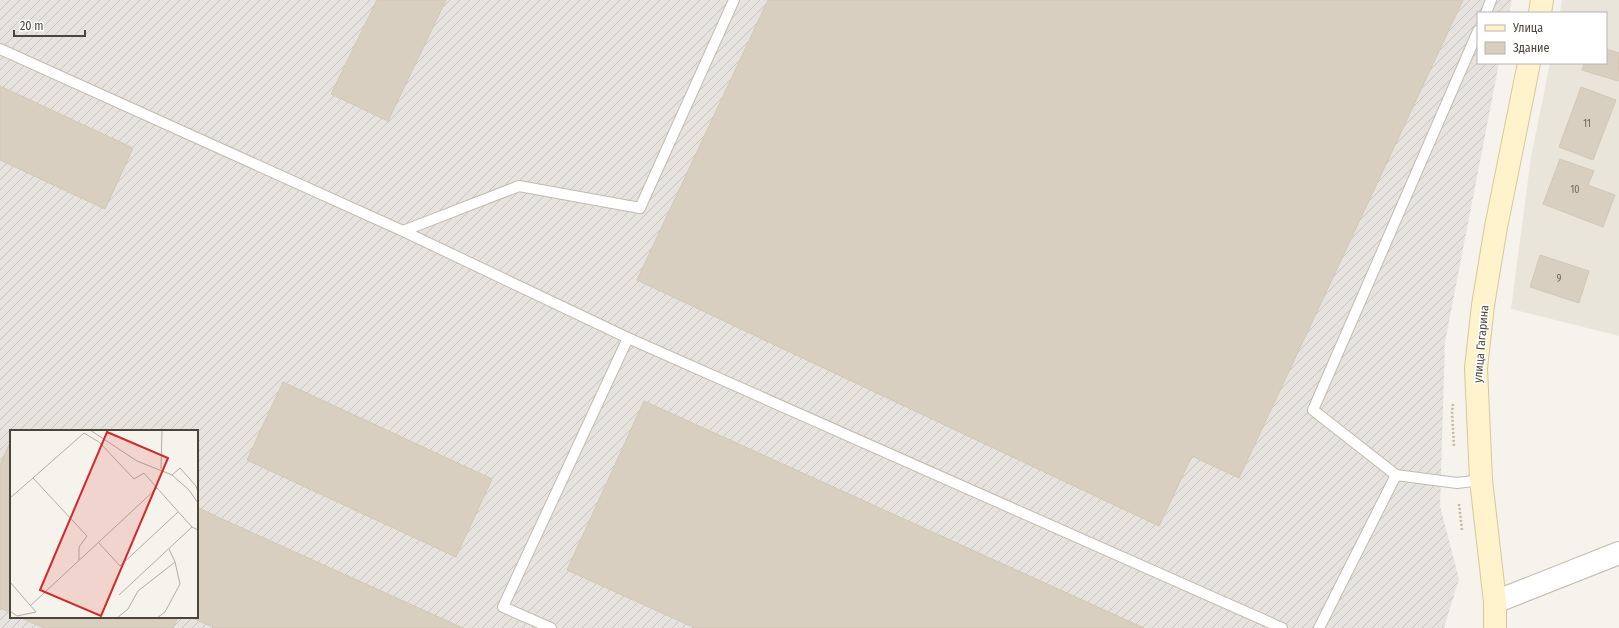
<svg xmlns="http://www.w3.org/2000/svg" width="1619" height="628" font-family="'Fira Sans Condensed',sans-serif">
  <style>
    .residential { fill: #eae5da }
    .industrial { fill: url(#industrial-furrows); fill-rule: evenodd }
    .building { fill: #d8cfc1; stroke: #d3c7b4 }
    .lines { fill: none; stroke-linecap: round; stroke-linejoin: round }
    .service-casing { stroke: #c2bbae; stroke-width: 12 }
    .tertiary-casing { stroke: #c2bbae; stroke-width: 24 }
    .secondary-casing { stroke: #d6c79b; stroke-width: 24 }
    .path { stroke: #c4b79f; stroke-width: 2.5; stroke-dasharray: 2 2; stroke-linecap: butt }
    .service { stroke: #fff; stroke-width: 10 }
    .tertiary { stroke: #fff; stroke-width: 22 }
    .secondary { stroke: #fff3cd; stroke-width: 22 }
    .labels { text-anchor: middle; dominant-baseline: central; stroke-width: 3; stroke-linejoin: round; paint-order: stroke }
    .number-label { font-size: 10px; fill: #6e675b }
    .street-label { font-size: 12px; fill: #4b4439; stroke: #fff }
    .inset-road { fill: none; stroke: #b2ada4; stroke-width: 1 }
    .view { fill: #d62828; fill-opacity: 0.15; stroke: #d62828; stroke-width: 2 }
    .inset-edge { fill: none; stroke: #4b4439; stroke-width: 2 }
  </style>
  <defs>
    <pattern id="industrial-furrows" width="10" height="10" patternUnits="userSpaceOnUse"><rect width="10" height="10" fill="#e6e2dd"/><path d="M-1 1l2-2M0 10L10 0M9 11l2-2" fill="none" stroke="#c7c3be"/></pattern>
  </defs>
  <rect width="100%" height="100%" fill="#f6f3ec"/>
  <path class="residential" d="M1562,0H1619V336L1511,309L1531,157L1550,63H1606V13H1560Z"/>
  <path class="industrial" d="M0,0H1512L1509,13H1478V63H1499L1445,342L1440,506L1459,579L1444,628H0ZM11,431H197V617H11Z"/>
  <path class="building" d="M377,0H446L388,121L331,94Z
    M768,0H1463L1239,478L1192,456L1159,526L637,280Z
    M1606,49L1619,53L1618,81L1582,70L1584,63H1606Z
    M0,86L133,148L105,209L0,160Z
    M1581,87L1616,100L1593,160L1559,147Z
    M1560,159L1594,171L1588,185L1615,195L1603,227L1543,204Z
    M1540,255L1589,271L1579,303L1530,287Z
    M283,382L492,479L456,557L247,460Z
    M644,401L1144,628H695L567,570Z
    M11,440V613L0,608V465Z
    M197,507L222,519L463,628H215L190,617H197Z
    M19,617H178L173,628H44Z"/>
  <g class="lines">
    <g class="service-casing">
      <path id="service" d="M1486,13L1491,0
        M0,49L403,231L628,338L1282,628
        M403,231L519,186L640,208L734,0
        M1396,475L1457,483L1481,480
        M551,628L503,607L628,338
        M1319,628L1396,475L1313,410L1478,31"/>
    </g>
    <g class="tertiary-casing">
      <path id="tertiary" d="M1495,602L1619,553"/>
    </g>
    <g class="secondary-casing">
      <path id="secondary" d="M1540,13L1542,0
        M1495,628V602L1481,480L1476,368L1483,305L1496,227L1529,63"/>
    </g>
    <path class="path" d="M1453,404L1452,412L1454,447
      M1459,504L1462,530"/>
    <use href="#service" class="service"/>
    <use href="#tertiary" class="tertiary"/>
    <use href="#secondary" class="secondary"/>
  </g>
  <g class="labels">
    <g class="number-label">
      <text x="1587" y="124">11</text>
      <text x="1575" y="190">10</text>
      <text x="1559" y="279">9</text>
    </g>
    <g class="street-label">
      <text transform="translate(1481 344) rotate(-85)">улица Гагарина</text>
    </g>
  </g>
  <g transform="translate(10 430)">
    <rect width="188" height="188" fill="#f6f3ec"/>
    <path class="inset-road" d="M80,0L127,31L162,45L179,60L188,73M151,39L152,0M162,45L170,38L186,56L188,62M0,68L23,48M89,113L110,136L168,82M159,119L165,132M69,130V117L77,106L23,48L74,3L89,12L124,49L134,43L147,58M0,152L26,182L7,186L0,181M109,165L182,97M21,175L147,58L182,97L188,100M107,188L118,179L128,161L165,132L170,154L155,182L147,188"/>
    <path class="view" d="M97,2L158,28L91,186L30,160Z"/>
    <rect width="188" height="188" class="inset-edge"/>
  </g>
  <rect x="1477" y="12" width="130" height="52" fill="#ffffff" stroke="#b7b4b0"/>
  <rect x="1485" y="25" width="20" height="6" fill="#fff3cd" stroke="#b7b4b0"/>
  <text x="1513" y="32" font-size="12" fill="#4b4439">Улица</text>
  <rect x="1485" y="42" width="20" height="12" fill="#d8cfc1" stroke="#b7b4b0"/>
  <text x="1513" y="52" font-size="12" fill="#4b4439">Здание</text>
  <path d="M14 30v6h71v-6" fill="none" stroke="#4b4439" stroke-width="2"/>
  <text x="20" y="30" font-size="12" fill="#4b4439" stroke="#ffffff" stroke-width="3" paint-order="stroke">20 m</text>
</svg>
